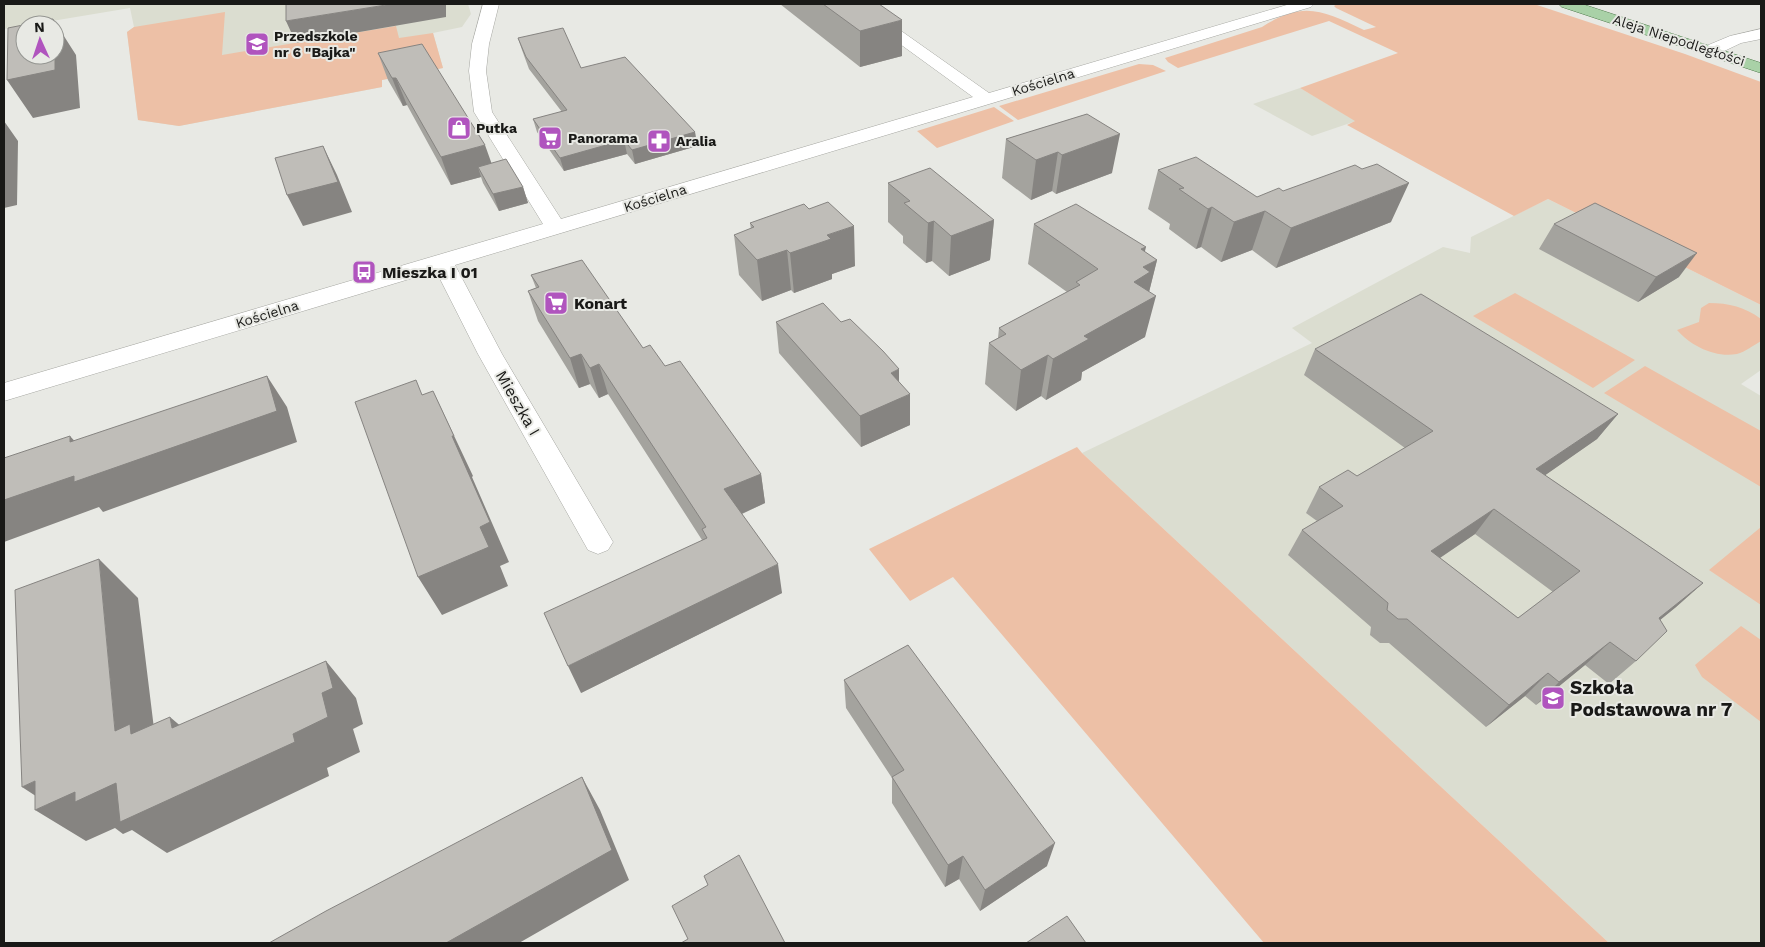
<svg xmlns="http://www.w3.org/2000/svg" width="1765" height="947" font-family="'Work Sans',sans-serif">
  <style>
    .built { fill: #dbddd0 }
    .green { fill: #edc0a6 }
    .lines { fill: none; stroke-linecap: round; stroke-linejoin: round }
    .minor-casing { stroke: #a6a7a2; stroke-width: 1 }
    .major-casing { stroke: #527c4f; stroke-width: 1 }
    .minor { fill: #fff; fill-rule: evenodd }
    .major { fill: #a9d1a7; fill-rule: evenodd }
    .wall { fill: #a4a39e; fill-rule: evenodd }
    .shaded-wall { fill: #868481 }
    .building { fill: #bfbdb8; stroke: #868481; fill-rule: evenodd }
    .labels { text-anchor: middle; dominant-baseline: central; stroke-width: 4; stroke-linejoin: round; paint-order: stroke }
    .far-poi-label { font-size: 14px; font-weight: bold; fill: #191917; stroke: #e8e9e4; text-anchor: start }
    .far-street-label { font-size: 14px; fill: #191917; stroke: #e8e9e4 }
    .poi-label { font-size: 16px; font-weight: bold; fill: #191917; stroke: #e8e9e4; text-anchor: start }
    .street-label { font-size: 16px; fill: #191917; stroke: #e8e9e4 }
    .near-poi-label { font-size: 19px; font-weight: bold; fill: #191917; stroke: #e8e9e4; text-anchor: start }
  </style>
  <rect width="100%" height="100%" fill="#e8e9e4"/>
  <path class="built" d="M4,4H468L471,14L462,27L433,33L443,68L382,80V87L179,126L138,120L127,32L134,27L130,8L4,29Z
    M1300,88L1356,121L1312,136L1253,104Z
    M1548,199L1761,305V370L1741,384L1761,396V943H1609L1082,453L1312,343L1292,328L1443,247L1470,253L1471,237Z"/>
  <path class="green" d="M1337,4H1534L1685,54L1761,82V305L1548,199L1514,216L1347,125L1355,121L1300,88L1398,53L1329,21L1178,68L1168,62L1165,58L1262,27C1304,0 1323,11 1364,30L1376,27L1336,8L1334,6Z
    M225,12L222,55L396,26L399,38L433,33L443,68L382,80V87L179,126L138,120L127,32L134,27Z
    M1139,64L1153,65L1166,71L1018,120L999,106Z
    M994,107L1014,121L937,148L917,131Z
    M1515,293L1635,360L1593,388L1473,316Z
    M1709,303C1729,303 1745,307 1761,319V341C1754,345 1745,352 1737,354C1715,358 1691,346 1677,330L1699,322L1701,308Z
    M1645,366L1761,431V487L1604,393Z
    M1077,447L1082,453L1609,943H1264L953,577L910,601L869,549Z
    M1761,527V605L1709,570Z
    M1741,626L1761,640V722L1702,677L1695,665Z"/>
  <g class="lines">
    <g class="minor-casing">
      <path id="minor" d="M483,4H499L489,44L486,71L492,112L561,219L973,97L845,4H863L989,93L1290,4H1314L1311,7L455,265L502,354L613,542L608,550L598,554L588,550L478,354L436,271L4,401V383L543,224L474,112L469,71L472,44Z
        M1761,29V39L1741,43L1718,54H1706L1704,50L1706,46L1730,36Z"/>
    </g>
    <g class="major-casing">
      <path id="major" d="M1559,4H1582L1761,63V73L1562,7Z"/>
    </g>
    <use href="#minor" class="minor"/>
    <use href="#major" class="major"/>
  </g>
  <path class="wall" d="M780,4H879L902,56L860,67Z
    M518,38L581,68L695,132L697,146L635,164L627,154L564,171L537,132L533,119L562,112L529,69L522,50Z
    M378,53L491,163L523,187L528,203L499,211L483,183L481,177L451,185L407,105L403,106L388,80Z
    M1087,114L1112,173L1056,194L1052,191L1031,200L1002,178L1006,139Z
    M1158,170L1257,197L1283,191L1391,222L1276,268L1252,250L1221,262L1201,247L1196,249L1169,229L1170,224L1148,209Z
    M888,183L994,220L990,260L949,276L932,261L926,263L903,243V236L888,222Z
    M750,223L855,266L832,274V279L794,293L791,290L762,301L739,275L734,235L751,229Z
    M1034,224L1145,252L1157,260L1149,292L1145,337L1082,372L1081,380L1046,400L1041,396L1016,411L985,384L989,343L998,338L999,328L1067,292L1028,264Z
    M1554,224L1679,277L1638,302L1539,249Z
    M531,275L643,348L665,366L761,474L765,503L742,514L782,593L581,693L702,540L608,394L599,398L590,384L579,388L538,321L528,291L536,288Z
    M776,322L899,382L910,425L861,447L779,353Z
    M1315,349L1618,414L1597,439L1545,475L1703,583L1676,607L1660,620L1636,661L1609,684L1585,665L1536,705L1525,696L1486,727L1389,643H1380L1370,635L1371,627L1288,555L1302,530L1317,521L1306,513L1319,487L1357,476L1405,448L1304,375ZM1475,534L1553,592L1518,618L1440,558Z
    M844,680L1047,866L980,911L959,879L945,887L892,803V778L846,708Z"/>
  <path class="shaded-wall" d="M392,4H446V17L296,43L286,21Z
    M53,19L76,55L80,108L33,118L7,80L55,55V25H54Z
    M902,20V56L860,67V31Z
    M392,78H396L407,105L403,106Z
    M4,121L18,141L17,205L4,208Z
    M695,132L697,146L635,164L632,150Z
    M1120,134L1112,173L1056,194L1062,155Z
    M624,140L627,154L564,171L560,158Z
    M485,145L495,173L478,167L481,177L451,185L441,157Z
    M323,146L337,175L352,212L303,226L287,195Z
    M1058,152L1052,191L1031,200L1036,160Z
    M1409,183L1391,222L1276,268L1291,228Z
    M523,187L528,203L499,211L493,194Z
    M1212,207L1201,247L1196,249L1208,209Z
    M1265,211L1252,250L1221,262L1234,222Z
    M994,220L990,260L949,276L951,236Z
    M934,221L932,261L926,263L928,223Z
    M854,226L855,266L832,274V279L794,293L790,253L827,235Z
    M1146,247L1138,279L1143,267L1157,260L1147,300L1156,296L1145,337L1082,372L1081,380L1046,400L1053,359L1084,336L1141,249Z
    M787,250L791,290L762,301L757,260Z
    M1697,253L1679,277L1638,302L1656,277Z
    M581,354L590,384L579,388L570,358Z
    M1048,355L1041,396L1016,411L1021,370Z
    M599,364L608,394L599,398L590,368Z
    M899,369V399L910,394V425L861,447L860,416L891,373Z
    M267,376L287,407L297,442L103,512L99,507L4,542V500Z
    M433,391L473,476L472,477L509,562L500,566L508,586L442,615L418,577L480,527L452,436Z
    M1618,414L1597,439L1517,495L1536,469Z
    M70,436L98,467L70,442Z
    M761,474L765,503L730,519L724,489Z
    M1494,509L1475,534L1413,576L1431,551Z
    M99,559L138,598L156,745L115,731Z
    M778,564L782,593L581,693L568,666Z
    M1703,583L1676,607L1633,642L1659,618Z
    M1610,642L1585,665L1536,705L1559,682Z
    M326,661L356,698L363,724L353,729L360,752L327,768L329,776L167,853L132,830L123,834L115,828L86,841L35,810L48,804L22,787L35,781L75,792L116,783L293,734L322,693Z
    M1548,673L1525,696L1486,727L1509,705Z
    M170,717L211,752L172,728Z
    M582,777L600,810L629,880L519,943H446Z
    M1055,843L1047,866L980,911L985,890Z
    M963,856L959,879L945,887L948,865Z"/>
  <path class="building" d="M286,4H392L286,21Z
    M823,4H879L902,20L860,31Z
    M53,19L54,25H25V55H55V70L7,80L8,28Z
    M563,28L581,68L625,57L695,132L632,150L624,140L560,158L533,119L567,110L526,57L518,38Z
    M422,44L485,145L441,157L396,78H392L378,53Z
    M1087,114L1120,134L1062,155L1058,152L1036,160L1006,139Z
    M323,146L338,182L287,195L275,158Z
    M1196,157L1257,197L1279,188L1283,191L1355,165L1362,169L1377,164L1409,183L1291,228L1265,211L1234,222L1212,207L1208,209L1179,189L1184,188L1158,170Z
    M506,159L523,187L493,194L478,167Z
    M930,168L994,220L951,236L934,221L928,223L904,203L910,201L888,183Z
    M828,202L854,226L827,235L831,239L790,253L787,250L757,260L734,235L754,227L750,223L804,204L809,209Z
    M1595,203L1697,253L1656,277L1554,224Z
    M1076,204L1146,247L1141,249L1157,260L1143,267L1150,272L1134,282L1156,296L1084,336L1089,339L1053,359L1048,355L1021,370L989,343L1006,334L999,328L1080,285L1076,282L1098,269L1034,224Z
    M582,260L643,348L650,345L665,366L680,361L761,474L724,489L778,564L568,666L544,613L707,538L702,529L706,527L599,364L590,368L581,354L570,358L528,291L539,287L531,275Z
    M1421,294L1618,414L1536,469L1703,583L1659,618L1667,631L1636,661L1610,642L1559,682L1548,673L1509,705L1407,619H1398L1387,610L1388,603L1302,530L1343,506L1319,487L1348,470L1357,476L1433,431L1315,349ZM1494,509L1580,571L1518,618L1431,551Z
    M823,303L841,322L850,319L883,351L899,369L891,373L910,394L860,416L776,322Z
    M267,376L277,411L74,482V476L4,500V458L70,436V442Z
    M416,380L422,395L433,391L454,436H452L490,522L480,527L489,547L418,577L355,402Z
    M99,559L115,731L130,724L131,734L170,717L172,728L326,661L333,688L322,693L328,717L293,734L295,742L120,822L116,783L75,802V792L35,810V781L22,787L15,590Z
    M908,645L1055,843L985,890L963,856L948,865L892,777L904,770L844,680Z
    M582,777L612,850L446,943H269L326,911Z
    M739,855L785,943H681L688,939L672,906L708,885L704,876Z
    M1067,916L1086,943H1026Z"/>
  <defs>
    <g id="school-square" transform="scale(1.25)"><rect x="-9" y="-9" width="18" height="18" rx="4" fill="#b054be" stroke="#e8e9e4"/><path d="M0-5L7-2L0 1L-7-2ZM-4 1L0 2.5L4 1V4Q0 6-4 4Z" fill="#fff"/></g>
    <g id="shop-square" transform="scale(1.25)"><rect x="-9" y="-9" width="18" height="18" rx="4" fill="#b054be" stroke="#e8e9e4"/><path d="M-5-2.5h2.3a2.7 3.5 0 0 1 5.4 0H5L5.5 6h-11ZM-1.5-2.5h3a1.5 2.3 0 0 0-3 0Z" fill="#fff"/></g>
    <g id="supermarket-square" transform="scale(1.25)"><rect x="-9" y="-9" width="18" height="18" rx="4" fill="#b054be" stroke="#e8e9e4"/><path d="M-6-5.5h2.5l.6 2H6L4.5 2H-2.5L-4.4-4H-6ZM-1.5 3.2a1.3 1.3 0 1 0 .1 0ZM3 3.2a1.3 1.3 0 1 0 .1 0Z" fill="#fff"/></g>
    <g id="pharmacy-square" transform="scale(1.25)"><rect x="-9" y="-9" width="18" height="18" rx="4" fill="#b054be" stroke="#e8e9e4"/><path d="M-2-6h4v4h4v4h-4v4h-4v-4h-4v-4h4Z" fill="#fff"/></g>
    <g id="bus-square" transform="scale(1.25)"><rect x="-9" y="-9" width="18" height="18" rx="4" fill="#b054be" stroke="#e8e9e4"/><path d="M-5-6H5V4H4V6H2V4H-2V6H-4V4H-5ZM-3.5-4V0h7V-4ZM-3.5 1.2v1.5H-2V1.2ZM2 1.2v1.5H3.5V1.2Z" fill="#fff"/></g>
  </defs>
  <g fill-rule="evenodd">
    <use href="#school-square" x="257" y="44"/>
    <use href="#shop-square" x="459" y="128"/>
    <use href="#supermarket-square" x="550" y="138"/>
    <use href="#pharmacy-square" x="659" y="141"/>
    <use href="#bus-square" x="364" y="272"/>
    <use href="#supermarket-square" x="556" y="303"/>
    <use href="#school-square" x="1553" y="698"/>
  </g>
  <g class="labels">
    <g class="far-poi-label">
      <text x="274" y="36">Przedszkole<tspan x="274" dy="16">nr 6 "Bajka"</tspan></text>
      <text x="476" y="128">Putka</text>
      <text x="568" y="138">Panorama</text>
      <text x="676" y="141">Aralia</text>
    </g>
    <g class="far-street-label">
      <text transform="translate(1679 40) rotate(18)">Aleja Niepodległości</text>
      <text transform="translate(1043 82) rotate(-17)">Kościelna</text>
      <text transform="translate(655 198) rotate(-17)">Kościelna</text>
      <text transform="translate(267 314) rotate(-17)">Kościelna</text>
    </g>
    <g class="poi-label">
      <text x="382" y="272">Mieszka I 01</text>
      <text x="574" y="303">Konart</text>
    </g>
    <g class="street-label">
      <text transform="translate(518 403) rotate(60)">Mieszka I</text>
    </g>
    <g class="near-poi-label">
      <text x="1570" y="687">Szkoła<tspan x="1570" dy="22">Podstawowa nr 7</tspan></text>
    </g>
  </g>
  <rect width="1765" height="947" fill="none" stroke="#191917" stroke-width="10"/>
  <g transform="translate(40 40) rotate(357)"><circle r="24" fill="#e8e9e4" stroke="#959692"/>
  <path d="M0-4L9 19L0 12L-9 19Z" fill="#b054be"/>
  <text y="-8" font-size="14" font-weight="bold" text-anchor="middle" fill="#191917">N</text>
  </g>
</svg>
